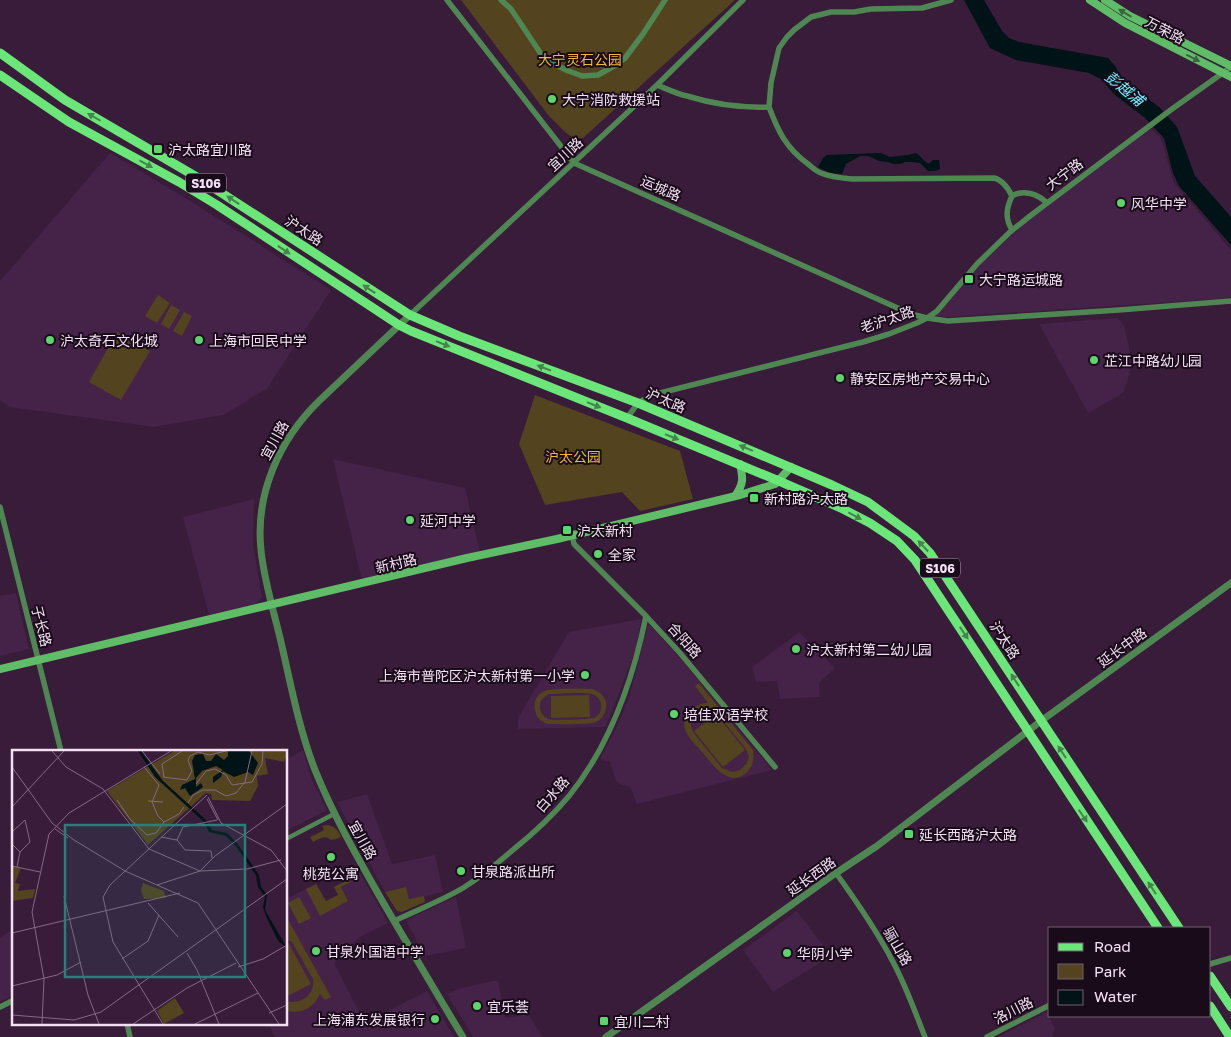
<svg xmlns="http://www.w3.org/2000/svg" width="1231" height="1037" font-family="'Golos Text','Noto Sans SC',sans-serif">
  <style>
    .built { fill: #452247 }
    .green { fill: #53431e; fill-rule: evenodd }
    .water { fill: #001316 }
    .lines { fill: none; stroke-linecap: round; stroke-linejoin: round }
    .pedestrian { stroke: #4f8753; stroke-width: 4.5 }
    .minor { stroke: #4f8753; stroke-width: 5.5 }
    .tertiary { stroke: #4f8753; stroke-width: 7 }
    .secondary { stroke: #5fbd68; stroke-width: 8 }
    .primary { stroke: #6be678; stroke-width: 9 }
    .oneway { fill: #3c6440 }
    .oneway2 { fill: #46834d }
    .poi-dot { fill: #5ed56c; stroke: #190b19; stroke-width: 2 }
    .labels { text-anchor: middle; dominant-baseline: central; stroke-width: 4; stroke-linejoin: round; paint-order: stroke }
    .shield { fill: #190b19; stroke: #b2a0b2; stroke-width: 1 }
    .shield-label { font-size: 12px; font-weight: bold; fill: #f4e0f4 }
    .street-label { font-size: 14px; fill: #f4e0f4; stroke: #190b19 }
    .park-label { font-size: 14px; fill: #eeb935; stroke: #190b19 }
    .poi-label { font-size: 14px; fill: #f4e0f4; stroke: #190b19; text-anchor: start }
    .water-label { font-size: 15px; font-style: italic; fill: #70effd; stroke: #190b19 }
    .inset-road { fill: none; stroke: #846a84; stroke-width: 1 }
    .view { fill: #26817b; fill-opacity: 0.15; stroke: #26817b; stroke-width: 2.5 }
    .inset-edge { fill: none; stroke: #f4e0f4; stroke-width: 2.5 }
  </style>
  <rect width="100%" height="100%" fill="#391b3a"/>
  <path class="built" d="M1151,129L1161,138L1174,183L1231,250V297L1218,299L948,317L934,316L980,265L1025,223Z
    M110,153L189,200L331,290L267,389L223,415L154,427L10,407L0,400V281Z
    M1118,318L1124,326L1129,347L1130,373L1123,393L1088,413L1039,324Z
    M333,459L465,488L480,552L362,580Z
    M254,499L253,545L262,597L256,604L209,615L183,517Z
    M16,593L29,649L0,656V596Z
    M641,619L636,648L629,667L615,704L605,727L518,729V718L569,632Z
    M648,623L679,657L772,770L637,804L630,787L622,785L616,781L610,762L600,759L617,726L629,697L637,668Z
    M799,632L835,668L819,683L820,697L780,699L777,681L756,682L752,667Z
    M303,750L312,780L327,810L286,831V760Z
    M367,794L392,864L435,855L443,892L409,900L406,887L385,892L337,802Z
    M360,873L388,923L358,938L334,963L365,1023L427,991L454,1037H275L268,1023H286V899L316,884L326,901L338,895L334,887Z
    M456,897L466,948L425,956L406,920Z
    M797,911L831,956L773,992L743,950Z
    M14,928V994L0,1002V938Z
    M498,980L505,1018L528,1014L543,1037H473L447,994L461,988Z
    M1047,1012L1055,1029L1052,1037H998Z"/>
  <path class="green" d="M461,0H735L583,138H573L566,133L549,116Z
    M158,295L170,303L157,323L145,316Z
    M171,305L180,310L169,329L161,324Z
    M184,312L192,316L182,336L173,331Z
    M117,332L150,351L121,400L89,382Z
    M535,395L680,451L693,499L640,511L622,492L545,505L519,444Z
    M699,683L753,750C754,758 754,765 748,771C730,790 713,765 702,752C697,746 691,741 687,734C678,718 693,703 708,703L695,686ZM703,708H706L714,710L746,749L749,757L746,764L740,770L733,772L729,771L722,768L693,732C688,721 692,712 703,708Z
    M592,689C599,691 604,695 606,702C607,710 603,719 596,722C587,725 558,724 547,724C540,721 536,717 535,710C533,702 537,694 545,691C552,688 582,689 592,689ZM549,694C559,694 587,691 594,695C598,697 601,700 601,705C602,711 599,715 594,718C586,719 555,721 549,719C543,717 540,712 540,706C540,700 544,697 549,694Z
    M589,695L590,717L551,718V696Z
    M716,714L745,750L723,767L694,731Z
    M328,825C336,827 338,830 341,837L334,840V839L331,840C325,834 319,839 313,842L310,837L324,830L322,826Z
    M349,879L351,882L341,887L348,901L320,916L306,889L316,884L326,901L338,895L334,887Z
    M406,887L409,899L424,896L425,902L402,912L397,911L385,892Z
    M299,897L311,918L299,924L288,903Z
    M286,916L331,997L325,1000L320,994C313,1008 303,1014 286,1011V1001C301,1005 315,995 313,979L292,942L286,939Z
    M288,942L311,984L286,997V943Z"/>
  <path class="water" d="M964,0H984L1002,31L1009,38L1019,42L1108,58L1116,67L1121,79L1159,107L1177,127L1195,176L1231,217V245L1179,186L1173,173L1164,138L1144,117L1115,95L1101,79L1089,73L1016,60L990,48Z
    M881,153L890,157L908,155L916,153C921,156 923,161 929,164L933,160H939L940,169L935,171H928L920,163L913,162H905L900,164H894L887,162L879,161L873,158L867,156H860L846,164L842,174L830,173L818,167L823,158L827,155Z"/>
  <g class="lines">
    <path class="pedestrian" d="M286,839L334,814"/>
    <path class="minor" d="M447,0L574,163L911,314L927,318L948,321L1119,310L1231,301
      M501,0L511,9L541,54L551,62L566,70L582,76L598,75L616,65L625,58L643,34L665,0
      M657,85C667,89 677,94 687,96C713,104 742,108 769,107C778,131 786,148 808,164C812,167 816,171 821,173C830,177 841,178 852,179L994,178C1003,180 1008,188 1012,196C1006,209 1005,218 1012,230
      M769,107L771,83L779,48L787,37L794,30L811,17L831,12H854L871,9L922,8L951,0
      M1012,196C1023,189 1038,194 1047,203
      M410,315L657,85L743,0
      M627,418L638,403L652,395L863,342L889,334L917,323L927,318L937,311L977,264L1010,232L1030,216L1172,109L1231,67
      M0,507L61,751
      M572,535L574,544L646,616L680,653L775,767
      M836,873C857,902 877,931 893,962C906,986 915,1012 925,1037
      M394,921C417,910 441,901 463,888C481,877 498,863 514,849C534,833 553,815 569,796C611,744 633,680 646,616
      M1210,964L1231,958
      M0,1007L14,1000
      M127,1023L130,1037
      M987,1037L1050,1005"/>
    <path class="tertiary" d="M410,315L319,401C279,440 255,494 261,550C264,581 274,612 281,642C291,685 299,729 315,770C334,817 359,860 384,904C410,948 436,993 463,1037
      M606,1037L836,873L877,846L1041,721L1231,583"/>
    <path class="secondary" d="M1090,0L1125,23L1231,77
      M1105,0L1130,16L1231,66
      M735,496C744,484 743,478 740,464
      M0,669L467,558L557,539L740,495L775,484L791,467"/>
    <path class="primary" d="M0,53L65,100L200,179L410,315L459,336L638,403L832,485L868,502L914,536L930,553L1179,928
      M0,75L69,122L179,182L217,205L399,325L411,331L627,418L779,481L841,508L870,523L897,541L915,560L1158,928
      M1210,976L1231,1007
      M1210,1006L1230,1037"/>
  </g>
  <defs><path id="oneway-solid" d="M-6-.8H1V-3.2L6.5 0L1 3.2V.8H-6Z" transform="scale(1.25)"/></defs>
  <g class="oneway">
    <use href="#oneway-solid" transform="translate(1125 13) rotate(-149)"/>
    <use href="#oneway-solid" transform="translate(1193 58) rotate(27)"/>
  </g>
  <g class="oneway2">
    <use href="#oneway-solid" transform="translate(94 117) rotate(-150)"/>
    <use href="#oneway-solid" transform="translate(146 164) rotate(29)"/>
    <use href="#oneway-solid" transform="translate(233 200) rotate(-147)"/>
    <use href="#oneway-solid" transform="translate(284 250) rotate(34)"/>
    <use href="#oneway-solid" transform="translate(369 289) rotate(-147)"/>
    <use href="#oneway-solid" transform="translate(443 344) rotate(22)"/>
    <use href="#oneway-solid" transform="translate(544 368) rotate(-159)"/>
    <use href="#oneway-solid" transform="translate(594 405) rotate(22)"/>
    <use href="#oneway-solid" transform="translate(672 437) rotate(22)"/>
    <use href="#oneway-solid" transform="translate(746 448) rotate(-157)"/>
    <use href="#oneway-solid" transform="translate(855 516) rotate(28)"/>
    <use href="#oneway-solid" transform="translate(923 546) rotate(-133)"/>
    <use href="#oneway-solid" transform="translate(964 633) rotate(56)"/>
    <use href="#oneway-solid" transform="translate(1015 680) rotate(-123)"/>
    <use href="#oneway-solid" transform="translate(1062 752) rotate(-123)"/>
    <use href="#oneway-solid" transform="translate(1083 816) rotate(56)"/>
    <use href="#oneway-solid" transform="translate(1152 888) rotate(-123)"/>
  </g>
  <g class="poi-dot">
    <circle cx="552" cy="99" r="5"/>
    <rect x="153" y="144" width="10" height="10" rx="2.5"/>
    <circle cx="1121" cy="203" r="5"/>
    <rect x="964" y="274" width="10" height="10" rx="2.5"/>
    <circle cx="50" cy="340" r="5"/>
    <circle cx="199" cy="340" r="5"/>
    <circle cx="1094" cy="360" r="5"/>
    <circle cx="840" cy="378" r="5"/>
    <rect x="749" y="493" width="10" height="10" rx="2.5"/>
    <circle cx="410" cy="520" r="5"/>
    <rect x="562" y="525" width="10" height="10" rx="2.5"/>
    <circle cx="598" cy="554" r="5"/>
    <circle cx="796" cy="649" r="5"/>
    <circle cx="585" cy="675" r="5"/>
    <circle cx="674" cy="714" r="5"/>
    <rect x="904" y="829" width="10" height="10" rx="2.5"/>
    <circle cx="331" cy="857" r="5"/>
    <circle cx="461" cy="871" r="5"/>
    <circle cx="316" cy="951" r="5"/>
    <circle cx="787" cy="953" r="5"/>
    <circle cx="477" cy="1006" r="5"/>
    <circle cx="435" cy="1019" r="5"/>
    <rect x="599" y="1016" width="10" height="10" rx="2.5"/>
  </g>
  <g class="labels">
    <g class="shield">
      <rect x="186" y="173.5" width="40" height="19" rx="4"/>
      <rect x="920" y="558.5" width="40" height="19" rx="4"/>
    </g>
    <g class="shield-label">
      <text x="206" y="183">S106</text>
      <text x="940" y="568">S106</text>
    </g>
    <g class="street-label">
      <text transform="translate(1165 30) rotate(27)">万荣路</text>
      <text transform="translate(565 154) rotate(-43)">宜川路</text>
      <text transform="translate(1064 174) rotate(-37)">大宁路</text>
      <text transform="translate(661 188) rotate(24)">运城路</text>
      <text transform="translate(304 230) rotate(33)">沪太路</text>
      <text transform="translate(887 319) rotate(-19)">老沪太路</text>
      <text transform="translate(666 400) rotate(23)">沪太路</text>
      <text transform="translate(274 440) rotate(-61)">宜川路</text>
      <text transform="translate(396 563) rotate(-13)">新村路</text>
      <text transform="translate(42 626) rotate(76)">子长路</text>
      <text transform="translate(685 640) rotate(48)">合阳路</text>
      <text transform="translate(1005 640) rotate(57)">沪太路</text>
      <text transform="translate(1122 647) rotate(-36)">延长中路</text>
      <text transform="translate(552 794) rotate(-49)">白水路</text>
      <text transform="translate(363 840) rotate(61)">宜川路</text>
      <text transform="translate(811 876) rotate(-35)">延长西路</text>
      <text transform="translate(898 946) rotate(60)">骊山路</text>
      <text transform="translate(1013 1010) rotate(-27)">洛川路</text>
    </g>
    <g class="park-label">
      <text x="580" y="59">大宁灵石公园</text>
      <text x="573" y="456">沪太公园</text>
    </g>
    <g class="poi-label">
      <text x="562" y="99">大宁消防救援站</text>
      <text x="168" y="149">沪太路宜川路</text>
      <text x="1131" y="203">风华中学</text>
      <text x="979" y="279">大宁路运城路</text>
      <text x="60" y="340">沪太奇石文化城</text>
      <text x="209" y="340">上海市回民中学</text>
      <text x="1104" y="360">芷江中路幼儿园</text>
      <text x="850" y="378">静安区房地产交易中心</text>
      <text x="764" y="498">新村路沪太路</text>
      <text x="420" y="520">延河中学</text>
      <text x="577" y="530">沪太新村</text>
      <text x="608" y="554">全家</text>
      <text x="806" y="649">沪太新村第二幼儿园</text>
      <text x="575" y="675" text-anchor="end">上海市普陀区沪太新村第一小学</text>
      <text x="684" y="714">培佳双语学校</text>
      <text x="919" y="834">延长西路沪太路</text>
      <text x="471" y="871">甘泉路派出所</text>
      <text x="331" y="873" text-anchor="middle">桃苑公寓</text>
      <text x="326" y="951">甘泉外国语中学</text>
      <text x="797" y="953">华阴小学</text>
      <text x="487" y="1006">宜乐荟</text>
      <text x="425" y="1019" text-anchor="end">上海浦东发展银行</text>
      <text x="614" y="1021">宜川二村</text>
    </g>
    <g class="water-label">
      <text transform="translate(1125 88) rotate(39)">彭越浦</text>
    </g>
  </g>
  <g transform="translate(12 750)">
    <rect width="275" height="275" fill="#391b3a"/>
    <path d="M162,1H275V5L272,12L253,8L256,24L245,26L246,36L238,51L200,50L199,44L194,43L136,95L95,41ZM0,116L9,118L3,133L8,134L6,141L23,139L21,148L0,151ZM131,133L152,141L154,148L132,149L129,140ZM163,248L172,263L152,274L145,261Z" fill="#53431e"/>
    <path d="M126,1H129L151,31L193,69L200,80L215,83L225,93L247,125L249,137L255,145L253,160L275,198L266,191L254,166L251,157L253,147L246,137L244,125L223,95L214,86L197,82L192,72L143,27ZM216,1H237L246,13L241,25L236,22L222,27L211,21L209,27L201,33V27L211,20L204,16L190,21L184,28V37L189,33L191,37L178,46L173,38L168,40L170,35L183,29L180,11L183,5L191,4L194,11H199L204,4L212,10L216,6Z" fill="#001316"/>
    <path class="inset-road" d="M40,1L54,17L91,39L137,99L188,121M130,1L148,24M0,17L40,73L62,90L113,121L186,153L267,274M132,17L147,35L140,52L146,66L152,72L167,64L172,57M151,27L175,30L180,21L176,10L178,6L186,2L197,5L214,1M152,27L150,14L170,1M184,34L194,21L203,19L214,25L220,35L240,32L250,14L251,1M196,47L209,73L259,100L275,121M195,49L206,70M105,50L118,69L135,85L144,83L152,72M136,51L151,52M176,53L181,45L191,40H203L214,46L224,43L233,32L240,1M0,57L52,1M43,79L56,88M0,82L13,70L18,92L8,102L0,94M149,87L165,90L173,100L199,101L200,108M165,90L171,77L205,70M0,116L28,122M5,117L8,102M188,121L203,106L275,54M145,135L188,121L235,119L269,110M52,146L76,245L87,274M136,153L166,187M0,183L168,143M175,203L185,220L207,274M110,209L136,191L147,165M226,217L251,209L275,195M0,236L45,225L69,212M257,263L275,255M0,265L62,270L89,262L275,129M30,274L32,229L20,162L37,84L57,63L159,1M121,274L175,238L224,213M151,274L101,192L91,147L98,135L195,45M183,274L246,243"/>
    <path class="view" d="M53,75H233V227H53Z"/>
    <rect width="275" height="275" class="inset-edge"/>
  </g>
  <rect x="1048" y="927" width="162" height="90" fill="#190b19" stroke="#716071"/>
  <rect x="1058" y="943" width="25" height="8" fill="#6be678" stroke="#716071"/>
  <text x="1094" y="952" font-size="15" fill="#f4e0f4">Road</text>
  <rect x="1058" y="964" width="25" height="15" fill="#53431e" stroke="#716071"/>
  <text x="1094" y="977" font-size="15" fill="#f4e0f4">Park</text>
  <rect x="1058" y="990" width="25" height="15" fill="#001316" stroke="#716071"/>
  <text x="1094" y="1002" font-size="15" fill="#f4e0f4">Water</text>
</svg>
